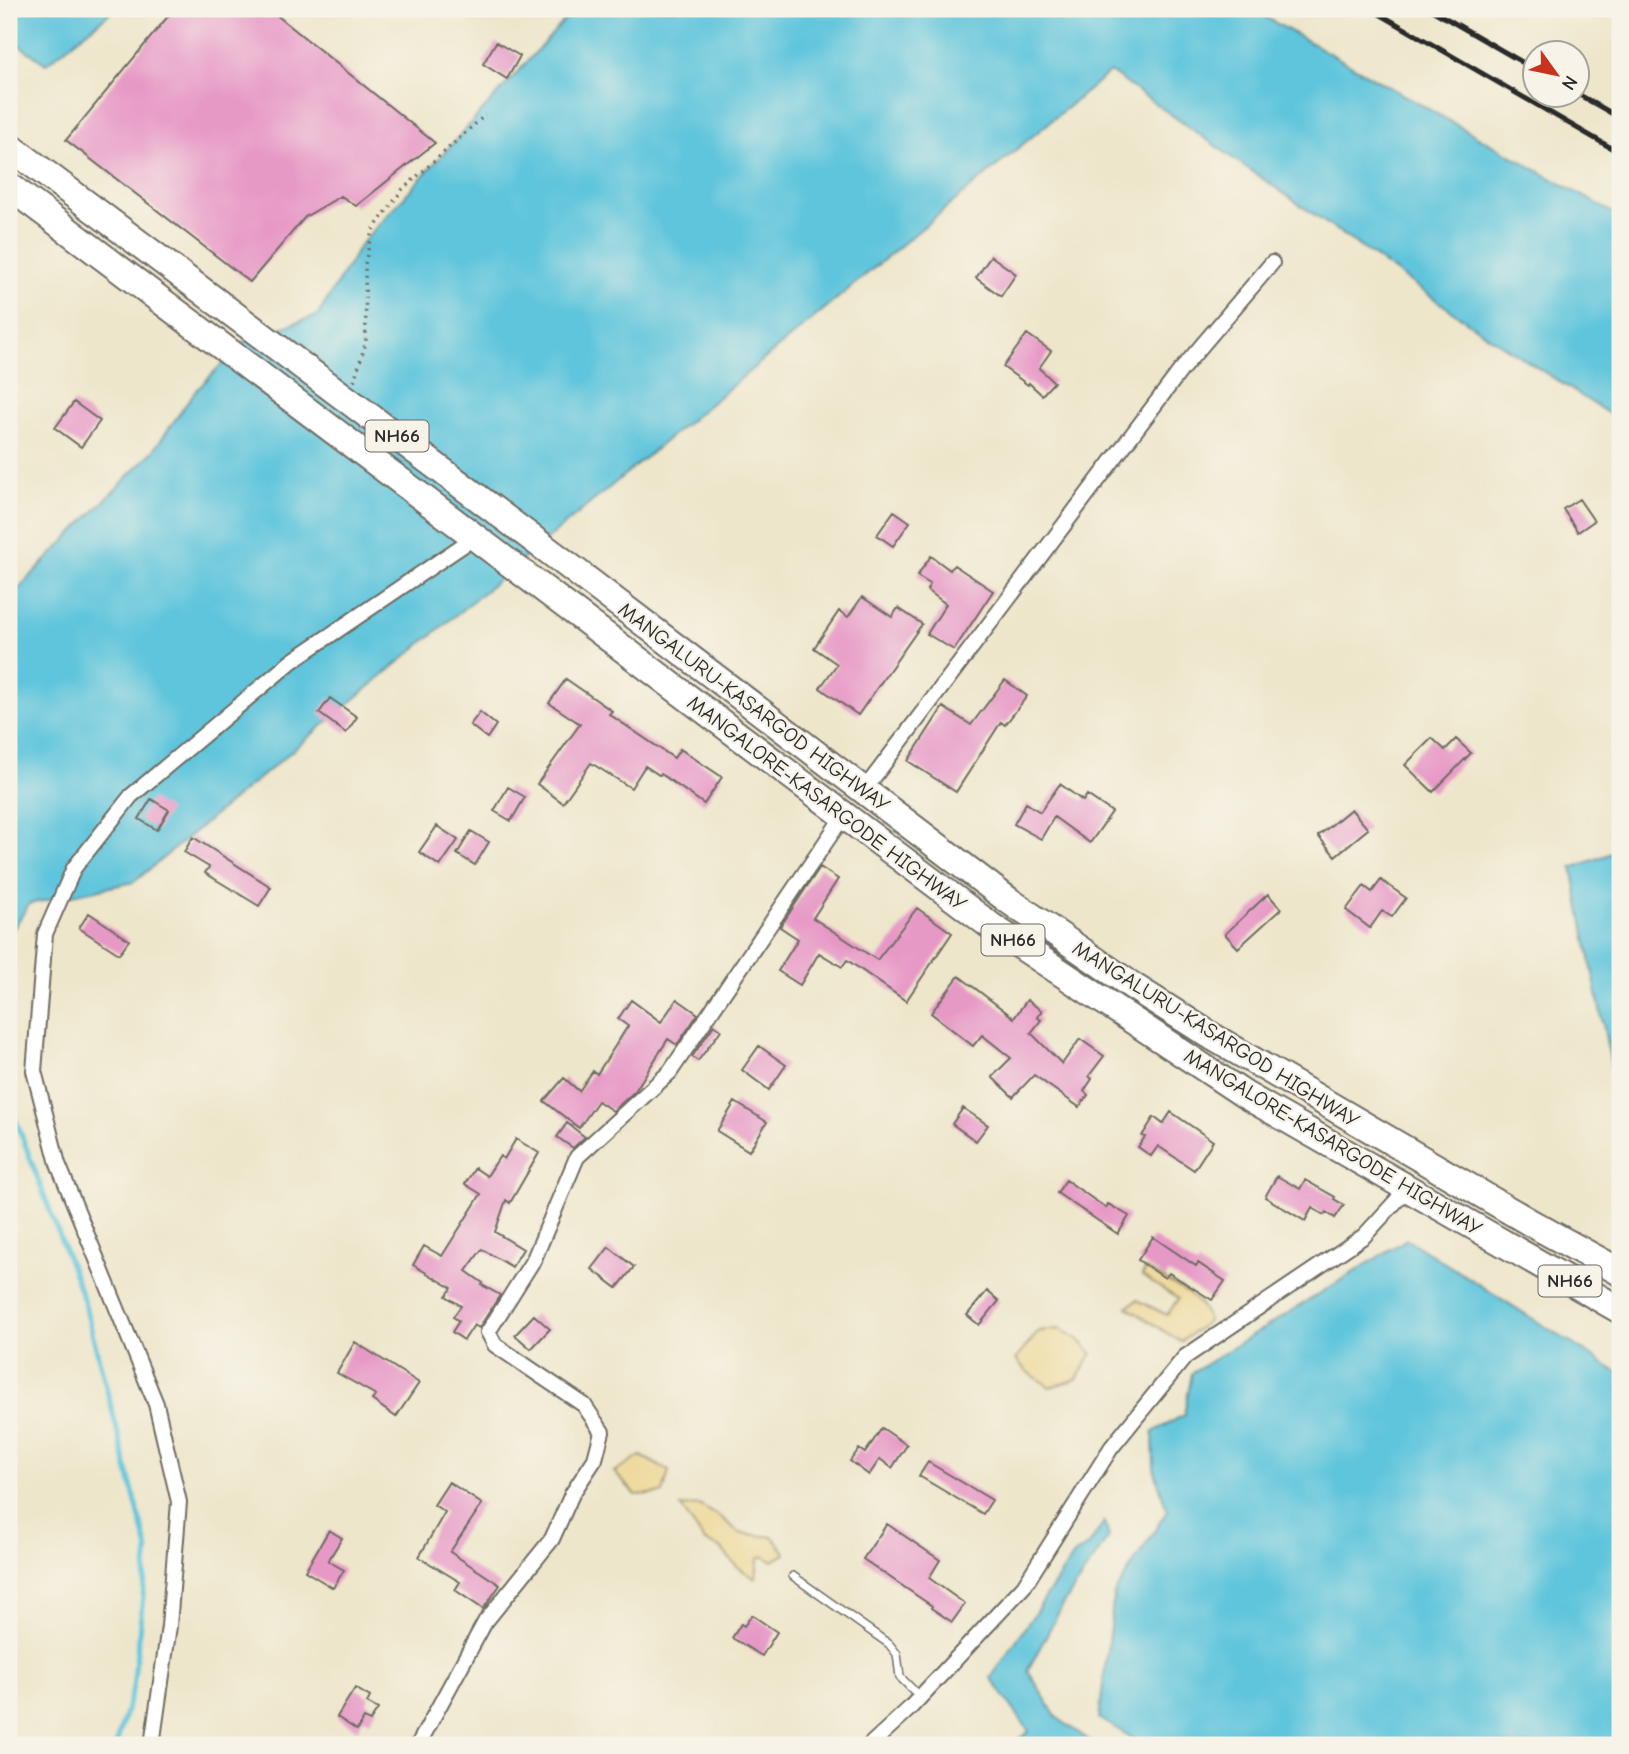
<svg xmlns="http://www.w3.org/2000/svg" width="1629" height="1754" font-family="'Comic Neue',sans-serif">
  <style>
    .sand { fill: #eeda9e; stroke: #8c8264; stroke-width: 2 }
    .water { fill: #5fc5dc; stroke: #457884; stroke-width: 2 }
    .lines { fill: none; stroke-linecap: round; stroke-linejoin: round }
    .stream { stroke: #5fc5dc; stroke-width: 5 }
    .building { fill: #e799c6 }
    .lane-casing { stroke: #6f6c63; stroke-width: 10 }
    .street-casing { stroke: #6f6c63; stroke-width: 18 }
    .highway-casing { stroke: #6f6c63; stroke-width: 30 }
    .path { stroke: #6f6c63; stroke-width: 3.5; stroke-dasharray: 2 5; stroke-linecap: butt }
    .lane { stroke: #fff; stroke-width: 7 }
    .street { stroke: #fff; stroke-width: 14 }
    .highway { stroke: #fff; stroke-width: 26 }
    .rail { stroke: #2b2b2b; stroke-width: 5 }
    .labels { text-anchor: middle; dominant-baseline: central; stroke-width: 5; stroke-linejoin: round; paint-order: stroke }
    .shield { fill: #f7f3e8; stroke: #686764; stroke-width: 2 }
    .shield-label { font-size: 19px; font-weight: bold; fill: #2b2b2b }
    .street-label { font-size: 21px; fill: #2b2b2b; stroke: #f7f3e8 }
  </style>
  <rect width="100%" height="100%" fill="#f7f3e8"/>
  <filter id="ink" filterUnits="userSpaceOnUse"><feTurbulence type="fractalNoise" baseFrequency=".0143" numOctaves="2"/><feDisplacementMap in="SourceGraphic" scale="14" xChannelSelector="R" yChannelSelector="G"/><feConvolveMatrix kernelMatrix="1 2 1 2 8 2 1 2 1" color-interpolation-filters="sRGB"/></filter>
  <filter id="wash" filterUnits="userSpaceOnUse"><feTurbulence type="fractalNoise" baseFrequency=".00686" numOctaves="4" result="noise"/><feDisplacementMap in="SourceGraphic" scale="28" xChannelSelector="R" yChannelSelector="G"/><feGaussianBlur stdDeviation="1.57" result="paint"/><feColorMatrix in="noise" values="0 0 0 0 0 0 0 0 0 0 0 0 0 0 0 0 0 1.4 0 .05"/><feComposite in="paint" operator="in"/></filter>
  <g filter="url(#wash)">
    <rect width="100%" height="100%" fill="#eee6cb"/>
    <path class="sand" d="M1146,1269C1168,1283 1202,1294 1208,1321L1181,1342L1127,1307L1137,1300L1167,1315L1178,1299L1142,1276Z
      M1060,1329L1078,1339L1092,1353L1077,1379L1050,1387L1026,1371L1016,1359L1039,1331Z
      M641,1456L669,1471L663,1493L636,1495L614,1472Z
      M699,1505L722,1518L739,1533L773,1537L786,1554L772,1561L763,1556L758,1559L756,1579L736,1566L721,1548L705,1542L681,1507Z"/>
    <path class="water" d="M9,9H115L46,64L9,38Z
      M575,9H1251L1620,217V421L1479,330L1110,72L134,882L29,904L9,936V598L153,451L194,393L245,340L318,315L361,244Z
      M1620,850V1110L1572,868Z
      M1407,1239L1620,1374V1745H1144L1099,1718L1114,1594L1167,1511L1154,1468L1153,1432L1184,1415L1192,1373Z
      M1104,1522L1109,1536L1061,1608L1028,1670L1056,1717L1096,1745H1012L1029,1731L991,1678L1074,1555L1089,1545Z"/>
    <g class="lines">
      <path class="stream" d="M9,1102L84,1301L148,1550L133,1688L116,1745"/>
    </g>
    <g id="blocks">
      <path class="building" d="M174,9H269L435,143L356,206L341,196L305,217L250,282L66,140Z
        M496,42L520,56L507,79L483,64Z
        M991,256L1016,274L1001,296L976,278Z
        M1027,334L1051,351L1039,368L1054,382L1042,395L1029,383L1028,385L1003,367Z
        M74,402L100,421L81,447L55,428Z
        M1579,499L1594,521L1578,532L1563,509Z
        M894,511L910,522L893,546L877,535Z
        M931,556L950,570L954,565L993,591L954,650L927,634L946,604L927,590L930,584L917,576Z
        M862,597L892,617L898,608L922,624L858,715L820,688L837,664L814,648L839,611L848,617Z
        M566,679L612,711L609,714L674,758L680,749L722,777L704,804L661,774L659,775L645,766L631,788L591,763L563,803L537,784L580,724L549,703Z
        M1005,680L1027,696L1005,725L1001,722L956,792L908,761L943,707L971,725Z
        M330,698L357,717L346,733L319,713Z
        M480,712L496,725L487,738L470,725Z
        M1432,738L1445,750L1456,739L1471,753L1433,792L1405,765Z
        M1060,784L1083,801L1087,795L1112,812L1090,843L1054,817L1041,839L1014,824L1026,803L1040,812Z
        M508,787L525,797L511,821L494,811Z
        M151,799L169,810L157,830L139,819Z
        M1351,809L1368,829L1335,856L1318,836Z
        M437,826L458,840L440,866L419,852Z
        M471,831L489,842L475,865L457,854Z
        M193,837L271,887L259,906L205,873L209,867L184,852Z
        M820,867L838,879L813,918L877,960L917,908L952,933L906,1001L847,960L842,967L819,953L800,985L778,971L798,939L780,927Z
        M1381,880L1406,898L1392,917L1382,911L1370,928L1346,910L1364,886L1372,892Z
        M1268,894L1281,909L1238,948L1225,934Z
        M89,913L129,940L119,954L79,928Z
        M959,976L1014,1018L1027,1000L1042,1011L1037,1017L1041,1020L1031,1033L1062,1064L1080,1039L1104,1056L1089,1076L1092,1079L1084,1091L1088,1095L1079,1107L1034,1075L1013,1097L992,1077L1011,1058L982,1035L973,1046L931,1013Z
        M677,999L698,1014L677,1045L668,1039L635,1091L613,1111L598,1101L579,1128L544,1101L564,1078L579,1091L593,1071L597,1074L628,1026L618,1019L631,1000L661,1022Z
        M714,1025L721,1030L698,1061L692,1057Z
        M759,1046L786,1065L769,1090L742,1070Z
        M735,1102L767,1122L749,1151L717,1131Z
        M963,1108L988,1125L976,1141L952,1124Z
        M1171,1112L1213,1141L1194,1170L1158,1146L1151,1156L1138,1147L1145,1137L1142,1136L1154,1117L1163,1124Z
        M567,1123L585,1137L573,1148L557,1137Z
        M516,1139L539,1153L510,1203L506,1200L495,1232L523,1249L512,1267L482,1249L466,1271L483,1283L482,1285L500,1295L479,1328L474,1325L464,1340L452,1332L459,1321L453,1317L461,1306L446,1296L452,1288L413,1265L424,1246L442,1256L481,1194L465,1184L475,1168L487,1176L500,1156L504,1159Z
        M1277,1176L1300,1189L1305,1180L1335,1197L1334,1199L1344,1205L1335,1218L1326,1212L1324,1215L1312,1208L1305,1221L1265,1197Z
        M1066,1180L1106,1208L1108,1204L1129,1216L1118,1234L1057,1193Z
        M1153,1237L1196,1266L1198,1263L1225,1281L1212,1300L1169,1273L1165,1278L1138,1260Z
        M609,1247L634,1267L617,1288L592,1269Z
        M987,1291L999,1301L979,1325L967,1315Z
        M534,1315L550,1329L531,1349L515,1335Z
        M355,1342L419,1383L396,1417L372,1400L376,1395L337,1373Z
        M882,1428L907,1445L892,1468L880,1459L869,1475L850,1461L859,1449L865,1453Z
        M928,1462L992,1500L983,1514L919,1476Z
        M449,1482L482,1504L450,1552L500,1585L483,1609L455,1590L460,1582L419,1557L445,1512L434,1505Z
        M887,1524L940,1560L929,1578L965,1604L952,1622L931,1608L932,1606L863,1559Z
        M329,1530L342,1538L328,1561L344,1570L333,1588L305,1571Z
        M752,1615L777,1632L762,1656L732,1638L741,1624L744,1626Z
        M355,1688L370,1697L367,1703L378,1709L370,1721L364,1718L357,1730L337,1717Z"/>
    </g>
  </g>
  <g filter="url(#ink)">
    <use href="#blocks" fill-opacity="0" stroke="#6f6c63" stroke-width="2"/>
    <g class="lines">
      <g class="lane-casing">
        <path id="lane" d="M793,1576L889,1644L897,1654L900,1677L920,1697"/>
      </g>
      <g class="street-casing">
        <path id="street" d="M864,790L1181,370L1272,263
          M152,1745L169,1626L179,1502L156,1404L58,1164L34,1071L45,934L74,868L131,796L292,661L475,537
          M418,1745L485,1622L552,1539L572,1494L595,1459L602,1432L584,1405L495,1345L488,1332L534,1259L577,1157L670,1072L844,815
          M870,1745L909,1709L1024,1586L1111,1448L1185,1357L1364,1236L1409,1187"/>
      </g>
      <g class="highway-casing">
        <path id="highway" d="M9,146L565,563L1008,900L1134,987L1213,1037L1531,1223L1620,1272
          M9,186L991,926L1245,1095L1620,1310"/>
      </g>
      <path class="path" d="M354,381L366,342L365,264L372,231L402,190L485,115"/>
      <use href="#lane" class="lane"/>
      <use href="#street" class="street"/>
      <use href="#highway" class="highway"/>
      <path class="rail" d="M1371,9L1620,153
        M1430,9L1534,69
        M1576,93L1620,118"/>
    </g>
  </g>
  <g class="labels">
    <g class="shield">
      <rect x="365.5" y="420.5" width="63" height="31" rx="5"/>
      <rect x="981.5" y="924.5" width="63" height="31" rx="5"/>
      <rect x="1538.5" y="1265.5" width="63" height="31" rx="5"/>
    </g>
    <g class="shield-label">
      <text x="397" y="436">NH66</text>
      <text x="1013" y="940">NH66</text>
      <text x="1570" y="1281">NH66</text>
    </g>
    <g class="street-label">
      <text transform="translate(754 707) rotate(37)">MANGALURU-KASARGOD HIGHWAY</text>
      <text transform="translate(827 803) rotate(37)">MANGALORE-KASARGODE HIGHWAY</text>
      <text transform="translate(1216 1034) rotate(32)">MANGALURU-KASARGOD HIGHWAY</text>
      <text transform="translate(1333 1142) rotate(31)">MANGALORE-KASARGODE HIGHWAY</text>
    </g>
  </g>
  <rect width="1629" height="1754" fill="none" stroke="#f7f3e8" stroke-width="35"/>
  <g transform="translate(1556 74) rotate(123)"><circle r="33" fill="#f7f3e8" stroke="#a5a39c" stroke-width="2"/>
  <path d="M0-5L12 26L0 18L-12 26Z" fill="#c8321e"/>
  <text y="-10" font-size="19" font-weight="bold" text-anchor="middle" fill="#2b2b2b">N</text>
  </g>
</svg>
